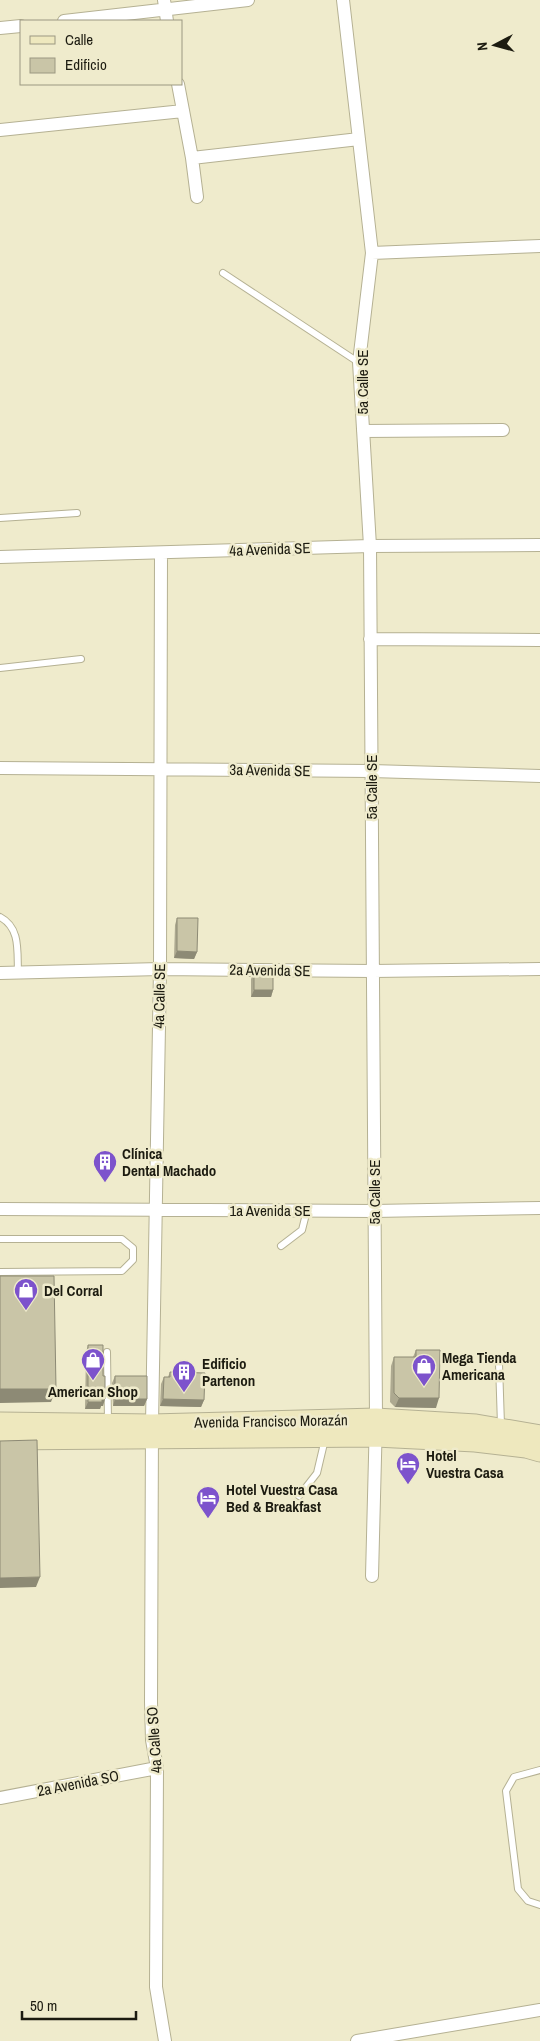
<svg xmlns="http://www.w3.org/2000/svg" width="540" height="2041" font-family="'Archivo Narrow',sans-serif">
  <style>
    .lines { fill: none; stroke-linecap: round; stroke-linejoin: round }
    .lane-casing { stroke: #b5b193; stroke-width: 8 }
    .street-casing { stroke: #b5b193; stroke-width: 14 }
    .secondary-casing { stroke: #b5b193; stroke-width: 21 }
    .lane { stroke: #fff; stroke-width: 6 }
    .street { stroke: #fff; stroke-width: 12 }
    .secondary { stroke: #eee8be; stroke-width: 19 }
    .wall { fill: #ada990 }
    .shaded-wall { fill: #8d8a75 }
    .building { fill: #c9c5a7; stroke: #8d8a75 }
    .labels { text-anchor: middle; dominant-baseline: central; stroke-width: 5; stroke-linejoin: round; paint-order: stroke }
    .street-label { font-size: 15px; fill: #1c1b10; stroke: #efebcc }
    .poi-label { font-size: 15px; font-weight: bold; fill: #1c1b10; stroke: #efebcc; text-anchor: start }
  </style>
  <rect width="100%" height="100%" fill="#efebcc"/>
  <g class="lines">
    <g class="lane-casing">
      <path id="lane" d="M223,273L358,362
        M0,518L77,513
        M0,668L81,659
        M0,917C21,928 17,952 18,973
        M0,1239H122L133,1248V1260L122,1271L0,1272
        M281,1246L302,1230L307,1210
        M107,1352L108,1422
        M499,1364L501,1425
        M299,1496L317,1473L325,1439
        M540,1770L514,1777L506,1791L518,1889L528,1901L540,1905"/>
    </g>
    <g class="street-casing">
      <path id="street" d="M164,0L167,21
        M343,0L372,253L359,362L370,546L376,1418L372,1576
        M64,21L248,0
        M0,28L21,26
        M178,84L192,158L197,197
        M0,130L183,111
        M192,158L359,139
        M372,253L540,246
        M363,431L503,430
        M161,553L160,969L152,1424L151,1702L152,1740L157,1768L156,1987L165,2041
        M0,557L370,546L540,545
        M370,639L540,640
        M0,768L371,771L540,776
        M0,973L160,969L373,971L540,969
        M0,1209L374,1211L540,1208
        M0,1798L157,1768
        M357,2041L540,2010"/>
    </g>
    <g class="secondary-casing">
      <path id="secondary" d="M0,1422L152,1424L376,1418L476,1424L540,1435
        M0,1440L376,1437L475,1442L526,1448L540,1452"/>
    </g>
    <use href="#lane" class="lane"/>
    <use href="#street" class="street"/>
    <use href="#secondary" class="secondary"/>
  </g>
  <path class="wall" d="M177,918L197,952L194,959L174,958L175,925Z
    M254,972L273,990L271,997H251V979Z
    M88,1345L103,1376V1406H101L100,1409H85L86,1352Z
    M416,1350L436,1408L395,1407L390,1402L391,1366L394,1357H413Z
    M170,1372L204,1400L201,1407L160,1406L161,1384L164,1377H168Z
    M115,1376L147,1399L144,1406H113L112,1383Z"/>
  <path class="shaded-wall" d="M177,951L197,952L194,959L174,958Z
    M254,990H273L271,997H251Z
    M0,1389H56L51,1402L0,1403Z
    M399,1398H439L436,1408L395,1407Z
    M102,1399H105L103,1406H101L100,1409H85L88,1402Z
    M115,1399H147L144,1406H113Z
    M163,1399L204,1400L201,1407L160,1406Z
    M40,1577L36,1587L0,1588V1578Z"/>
  <path class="building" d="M177,918H198L197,952L177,951Z
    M254,972H273V990H254Z
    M0,1276H54L56,1389H0Z
    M88,1345H103V1376H105V1399H102V1402H88Z
    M416,1350H440L439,1398H399L394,1393V1357H416Z
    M170,1372L205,1373L204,1400L163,1399L164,1377H170Z
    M115,1376H147V1399H115Z
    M37,1440L40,1577L0,1578V1441Z"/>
  <defs>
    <g id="building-pin" transform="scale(1.25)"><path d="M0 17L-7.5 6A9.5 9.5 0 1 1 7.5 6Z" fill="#7d53cc" stroke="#efebcc"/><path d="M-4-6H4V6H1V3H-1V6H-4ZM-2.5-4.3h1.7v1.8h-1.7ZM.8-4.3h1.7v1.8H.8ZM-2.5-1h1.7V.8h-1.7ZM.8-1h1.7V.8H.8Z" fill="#fff"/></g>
    <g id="shop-pin" transform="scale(1.25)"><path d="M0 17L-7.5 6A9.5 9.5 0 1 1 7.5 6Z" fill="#7d53cc" stroke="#efebcc"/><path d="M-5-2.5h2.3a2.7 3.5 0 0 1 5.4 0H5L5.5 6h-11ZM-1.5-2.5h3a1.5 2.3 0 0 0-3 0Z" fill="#fff"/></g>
    <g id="hotel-pin" transform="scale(1.25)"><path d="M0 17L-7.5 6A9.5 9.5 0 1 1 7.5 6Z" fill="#7d53cc" stroke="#efebcc"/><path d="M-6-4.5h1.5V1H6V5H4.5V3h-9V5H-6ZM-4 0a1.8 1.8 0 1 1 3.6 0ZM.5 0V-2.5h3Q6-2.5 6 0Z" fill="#fff"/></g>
  </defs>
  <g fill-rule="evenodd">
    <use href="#building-pin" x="105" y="1162"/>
    <use href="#shop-pin" x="26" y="1290"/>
    <use href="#shop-pin" x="93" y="1360"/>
    <use href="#shop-pin" x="424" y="1366"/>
    <use href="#building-pin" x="184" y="1372"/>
    <use href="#hotel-pin" x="408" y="1464"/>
    <use href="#hotel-pin" x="208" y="1498"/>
  </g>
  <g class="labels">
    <g class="street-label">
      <text transform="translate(362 382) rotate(-90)">5a Calle SE</text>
      <text transform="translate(270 549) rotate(-2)">4a Avenida SE</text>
      <text transform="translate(270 770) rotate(1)">3a Avenida SE</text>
      <text transform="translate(371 787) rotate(-90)">5a Calle SE</text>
      <text transform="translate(270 970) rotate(1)">2a Avenida SE</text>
      <text transform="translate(159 996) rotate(-89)">4a Calle SE</text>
      <text transform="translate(374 1192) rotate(-90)">5a Calle SE</text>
      <text x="270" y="1210">1a Avenida SE</text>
      <text transform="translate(271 1421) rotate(-1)">Avenida Francisco Morazán</text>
      <text transform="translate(154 1740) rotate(-94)">4a Calle SO</text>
      <text transform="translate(78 1783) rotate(-11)">2a Avenida SO</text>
    </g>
    <g class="poi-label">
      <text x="122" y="1153">Clínica<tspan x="122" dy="17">Dental Machado</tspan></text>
      <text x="44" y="1290">Del Corral</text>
      <text x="442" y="1357">Mega Tienda<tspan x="442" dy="17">Americana</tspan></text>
      <text x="202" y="1363">Edificio<tspan x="202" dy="17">Partenon</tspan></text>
      <text x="93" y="1391" text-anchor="middle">American Shop</text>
      <text x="426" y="1455">Hotel<tspan x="426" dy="17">Vuestra Casa</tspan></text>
      <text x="226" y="1489">Hotel Vuestra Casa<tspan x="226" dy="17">Bed &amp; Breakfast</tspan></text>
    </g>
  </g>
  <rect x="20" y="20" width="162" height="65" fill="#efebcc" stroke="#9b9881"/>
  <rect x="30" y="36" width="25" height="8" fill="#eee8be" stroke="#9b9881"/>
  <text x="65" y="45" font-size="15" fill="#1c1b10">Calle</text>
  <rect x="30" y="58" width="25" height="15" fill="#c9c5a7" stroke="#9b9881"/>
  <text x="65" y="70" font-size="15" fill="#1c1b10">Edificio</text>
  <g transform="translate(495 45) rotate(264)" stroke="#efebcc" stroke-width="4" paint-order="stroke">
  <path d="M0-4L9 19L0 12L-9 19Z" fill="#1c1b10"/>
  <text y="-8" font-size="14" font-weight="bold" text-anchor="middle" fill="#1c1b10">N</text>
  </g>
  <path d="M22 2011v8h114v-8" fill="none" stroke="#1c1b10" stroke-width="2.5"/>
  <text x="30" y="2011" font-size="15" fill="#1c1b10" stroke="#efebcc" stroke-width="4" paint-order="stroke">50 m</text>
</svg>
